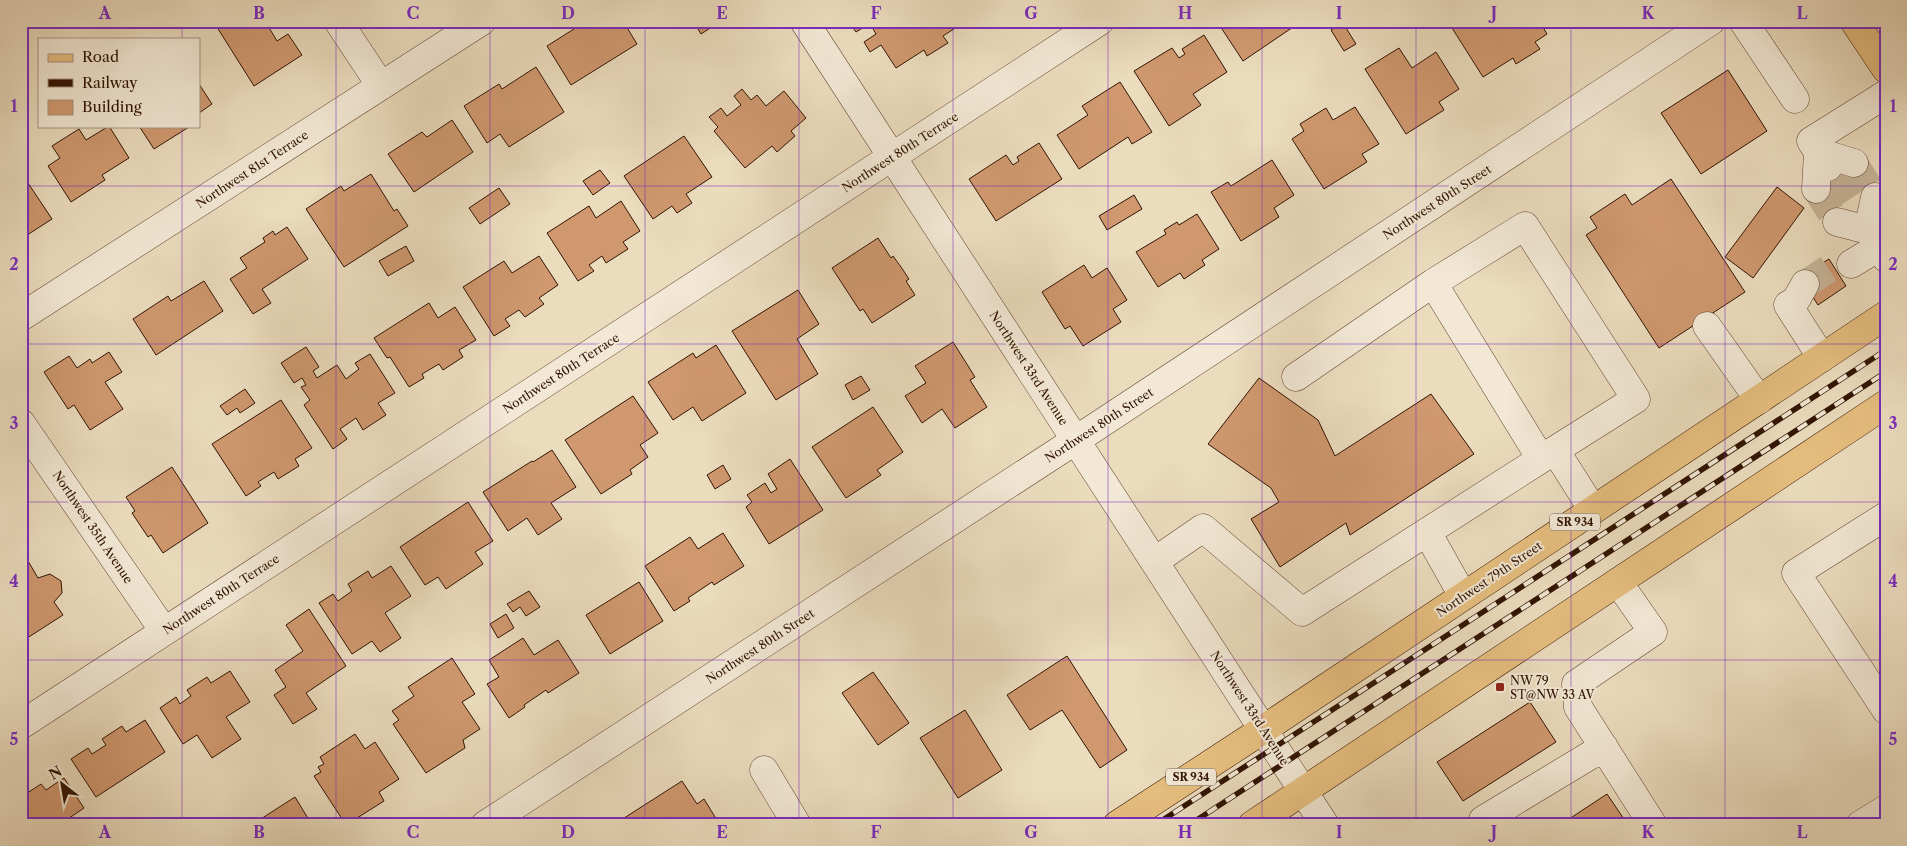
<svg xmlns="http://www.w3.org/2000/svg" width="1907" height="846" font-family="'Libre Caslon Text',serif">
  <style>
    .building { fill: #cf986f; stroke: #311402 }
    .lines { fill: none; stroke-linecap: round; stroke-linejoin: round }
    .minor-tunnel { stroke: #c6b498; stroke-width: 28; stroke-dasharray: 28 14; stroke-linecap: butt }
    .minor-casing { stroke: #604631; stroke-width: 29 }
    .major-casing { stroke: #311402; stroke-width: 29 }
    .minor { stroke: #f2e8d5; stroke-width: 28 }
    .major { stroke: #e6be7f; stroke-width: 28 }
    .rail-casing { stroke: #311402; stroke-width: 5.5 }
    .rail { stroke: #f2e8d5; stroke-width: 4; stroke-dasharray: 11; stroke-linecap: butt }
    .grid { fill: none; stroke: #7b2cbf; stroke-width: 1; stroke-opacity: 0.55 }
    .poi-dot { fill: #8f2418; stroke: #f2e8d5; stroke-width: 2 }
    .labels { text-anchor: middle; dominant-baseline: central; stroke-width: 4; stroke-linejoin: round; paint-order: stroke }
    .shield { fill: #f2e8d5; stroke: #6b5441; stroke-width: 1 }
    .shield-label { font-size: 11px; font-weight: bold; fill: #311402 }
    .street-label { font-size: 12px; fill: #311402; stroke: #f2e8d5 }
    .poi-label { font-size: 12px; fill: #311402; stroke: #f2e8d5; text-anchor: start }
    .neatline { fill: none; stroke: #7b2cbf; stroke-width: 2 }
    .grid-label { font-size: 16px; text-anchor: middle; font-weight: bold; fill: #7b2cbf }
  </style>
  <rect width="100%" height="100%" fill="#ebdcbe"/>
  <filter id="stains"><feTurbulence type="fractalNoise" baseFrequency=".004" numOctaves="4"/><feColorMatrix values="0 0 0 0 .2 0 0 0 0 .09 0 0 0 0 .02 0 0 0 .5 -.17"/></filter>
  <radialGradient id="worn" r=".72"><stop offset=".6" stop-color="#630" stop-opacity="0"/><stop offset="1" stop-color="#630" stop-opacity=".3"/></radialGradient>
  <path class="building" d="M219,21H234L236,25L243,21H265L277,41L288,34L302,55L254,86L215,24Z
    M601,21H623L637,44L571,85L547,46L585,22L589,29Z
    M693,21H721L701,34Z
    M848,21H868L869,24L856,32Z
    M880,21H962L963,23L943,36L948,43L927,56L924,50L896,68L881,45L870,52L864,42L876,34L872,27Z
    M1227,21H1302L1243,61L1220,26Z
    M1462,21H1539L1547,34L1535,42L1540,49L1516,64L1513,58L1483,77L1452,28Z
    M1343,23L1356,44L1344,51L1331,30Z
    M1204,35L1227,72L1193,94L1201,105L1169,126L1134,71L1172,48L1179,58L1185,54L1182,49Z
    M1399,48L1412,68L1436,52L1459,89L1439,102L1444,110L1406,134L1365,69Z
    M536,67L564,112L509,147L500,134L487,143L464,106L499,84L502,89Z
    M1728,70L1767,131L1701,174L1661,113Z
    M1120,82L1152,132L1132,144L1128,137L1079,169L1057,135L1088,115L1082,106Z
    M199,84L212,104L199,113Z
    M742,89L751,100L757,95L766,106L784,91L806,118L791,131L795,136L777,152L772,146L745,168L714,131L718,127L709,117L721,108L727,116L741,105L734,96Z
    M1355,107L1379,144L1362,154L1367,162L1324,189L1292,139L1304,131L1300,124L1326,108L1333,120Z
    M452,120L473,152L414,192L388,154L422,132L427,137Z
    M109,126L129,158L102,175L105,180L71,202L48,166L60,158L52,146L79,129L86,140Z
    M139,126H188L189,127L154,149Z
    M684,136L712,177L686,194L692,203L677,213L672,206L653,219L624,176Z
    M1039,143L1062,179L996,221L969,179L1006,155L1013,165L1019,161L1017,157Z
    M1272,160L1294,195L1274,208L1279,217L1241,241L1211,192L1228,182L1231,186Z
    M600,170L610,183L593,195L583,181Z
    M371,174L394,211L397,209L408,226L344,267L306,209L341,186L344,191Z
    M1671,179L1745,292L1659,348L1586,235L1597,228L1590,217L1625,194L1632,205Z
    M26,180L52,219L21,239V184Z
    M1777,187L1804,208L1753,278L1725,257Z
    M499,188L510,204L480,224L469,208Z
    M1134,195L1142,209L1107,230L1099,216Z
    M621,201L640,231L623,242L628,249L606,263L602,256L589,265L594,271L578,281L547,233L589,206L596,218Z
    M1197,214L1219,249L1202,260L1205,265L1184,279L1180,273L1158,287L1136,252L1166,234L1164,230L1177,222L1179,225Z
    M287,227L308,259L262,289L271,303L253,314L230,279L247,268L240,258L265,242L263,238L273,231L275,235Z
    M878,238L891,258L893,256L901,267L909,279L906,281L915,295L872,323L863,309L860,311L832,268Z
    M406,246L414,261L388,276L379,261Z
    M539,256L558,285L539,298L544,304L525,317L519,310L505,319L510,326L494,336L463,287L504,261L512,273Z
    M1829,259L1846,286L1818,305L1800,277Z
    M1084,265L1092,278L1107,268L1127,300L1113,309L1121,322L1083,346L1070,326L1065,329L1042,292Z
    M204,281L223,311L156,355L133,319L168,296L171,301Z
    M798,290L819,324L797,339L818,374L776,400L732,331Z
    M429,303L438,318L455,307L476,340L459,350L463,357L443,370L439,364L422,374L424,378L409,387L390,357L387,358L374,338Z
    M953,342L975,377L970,380L987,407L955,428L942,409L922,423L905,396L926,383L915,366Z
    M716,345L746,393L702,421L693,407L673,420L648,382L693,353L696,358Z
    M306,347L319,367L313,371L317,378L337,365L346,379L359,369L355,363L370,354L395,393L378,403L386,415L363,430L356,418L340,429L347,439L333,449L304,405L310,400L301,387L306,385L302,378L294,383L281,363Z
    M109,352L122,372L105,382L123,409L90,430L74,405L68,409L44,372L69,356L77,368L90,359L92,363Z
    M861,376L870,390L853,400L845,385Z
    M1259,378L1318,420L1335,456L1431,394L1474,454L1350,535L1346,523L1280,567L1251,519L1279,502L1271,488L1208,444Z
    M245,389L255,403L240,413L237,408L227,415L220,406Z
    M633,396L658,433L640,445L648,457L630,470L632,474L601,494L565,440Z
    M281,400L312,448L295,459L299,466L278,479L274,472L258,482L261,486L246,496L212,444Z
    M873,407L903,452L877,470L881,475L846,498L812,447Z
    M552,450L576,487L551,503L562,519L538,535L527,518L508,531L483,492L532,461L533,462Z
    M790,459L823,510L769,544L746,507L752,502L747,495L765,483L771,493L777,489L768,474Z
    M723,465L731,479L715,489L707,475Z
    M172,467L208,523L163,553L151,535L148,537L132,513L135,511L126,497Z
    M468,502L493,541L475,552L483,564L446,589L438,577L425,585L400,547Z
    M723,533L744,566L714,585L712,582L688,598L690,601L674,611L645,566L690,537L698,549Z
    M28,561L38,578L50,574L61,581L62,593L54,602L63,615L21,642V566Z
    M391,566L411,596L385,613L401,638L380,652L372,641L352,654L319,603L333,594L338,601L352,591L348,584L368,571L372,578Z
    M639,582L663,621L610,654L586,615Z
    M529,591L540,607L526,616L520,607L513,612L507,604Z
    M309,609L346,666L306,693L317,709L293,724L274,695L286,687L275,670L303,651L286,625Z
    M506,614L514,628L498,638L490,624Z
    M523,638L534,655L558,640L579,673L548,693L546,690L524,705L525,707L509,718L487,684L499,677L489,660Z
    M1067,656L1127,750L1100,768L1062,710L1030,730L1007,695Z
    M452,658L475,694L462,702L480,729L463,740L465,748L426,773L393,724L399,720L392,711L414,696L408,687Z
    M230,671L250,702L226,717L241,739L212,758L197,735L183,744L160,708L176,697L180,704L191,696L187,690L207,677L211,683Z
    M873,672L909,723L878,745L842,693Z
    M1530,702L1556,742L1463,801L1437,762Z
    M965,710L1002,770L958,798L920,738Z
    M145,720L165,752L96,797L71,759L88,748L92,754L106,745L102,739L122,726L126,732Z
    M355,734L365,749L375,742L399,779L379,792L384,801L346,825L314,776L321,772L318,767L324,764L320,757Z
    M64,778L84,808L59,825H21V807L26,803L21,797L41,784L46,790Z
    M682,781L697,804L704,799L720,825H624L621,820Z
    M1607,794L1628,825H1560Z
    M295,797L312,825H239L249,818L253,824Z"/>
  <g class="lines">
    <path class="minor-tunnel" d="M1854,163L1875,197
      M1834,176L1856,210
      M1816,189L1837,222
      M1805,284L1833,266"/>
    <g class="minor-casing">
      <path id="minor" d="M338,21L381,86
        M804,21L1325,825
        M1743,21L1795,99
        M1828,167L1818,152L1854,163
        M1816,189L1818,152L1811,141L1886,94
        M1837,222L1868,230L1875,197
        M1851,264L1879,247L1886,258
        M1433,283L1541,459L1555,450
        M1805,284L1796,300L1788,305L1822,358
        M21,317L482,21
        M1707,326L1759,400
        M1296,377L1433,283L1525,226L1636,399L1555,450L1593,510
        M21,423L164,631
        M1886,516L1796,573L1886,710
        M1427,532L1463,596
        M1155,561L1203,528L1302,612L1541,459
        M1618,582L1653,632L1576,684L1578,707L1653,825
        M21,725L1100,21
        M764,770L797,825
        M485,825L1076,440L1711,21
        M1483,825V820L1604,747
        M1860,825L1886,809"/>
    </g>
    <g class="major-casing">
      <path id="major" d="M1854,21L1886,69
        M1117,825L1264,729L1886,315
        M1252,825L1886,404"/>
    </g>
    <use href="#minor" class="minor"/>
    <use href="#major" class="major"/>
    <g class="rail-casing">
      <path id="rail" d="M1155,825L1886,350
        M1189,825L1886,372"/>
    </g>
    <use href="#rail" class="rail"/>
  </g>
  <path class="grid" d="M182,21V39M336,21V825M490,21V825M645,21V825M799,21V825M953,21V825M1108,21V825M1262,21V825M1416,21V825M1571,21V825M1725,21V825M182,126V825M21,186H1886M21,344H1886M21,502H1886M21,660H1886"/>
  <rect class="poi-dot" x="1495" y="682" width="10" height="10" rx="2.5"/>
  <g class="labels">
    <g class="shield">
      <rect x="1550" y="513.5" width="50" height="17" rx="4"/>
      <rect x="1166" y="768.5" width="50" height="17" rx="4"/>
    </g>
    <g class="shield-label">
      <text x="1575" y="522">SR 934</text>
      <text x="1191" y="777">SR 934</text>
    </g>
    <g class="street-label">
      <text transform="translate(900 152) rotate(-33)">Northwest 80th Terrace</text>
      <text transform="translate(252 169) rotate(-33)">Northwest 81st Terrace</text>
      <text transform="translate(1437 202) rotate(-33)">Northwest 80th Street</text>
      <text transform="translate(1029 368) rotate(57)">Northwest 33rd Avenue</text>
      <text transform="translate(561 373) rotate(-33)">Northwest 80th Terrace</text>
      <text transform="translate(1099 425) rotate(-33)">Northwest 80th Street</text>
      <text transform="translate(93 527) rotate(56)">Northwest 35th Avenue</text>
      <text transform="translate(1489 579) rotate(-34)">Northwest 79th Street</text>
      <text transform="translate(221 594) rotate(-33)">Northwest 80th Terrace</text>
      <text transform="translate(760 646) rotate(-33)">Northwest 80th Street</text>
      <text transform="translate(1250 708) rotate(57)">Northwest 33rd Avenue</text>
    </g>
    <g class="poi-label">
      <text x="1510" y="680">NW 79<tspan x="1510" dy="14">ST@NW 33 AV</tspan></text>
    </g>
  </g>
  <rect width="1907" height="846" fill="none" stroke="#ebdcbe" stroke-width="55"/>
  <rect x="38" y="38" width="162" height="90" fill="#f2e8d5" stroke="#a59381"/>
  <rect x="48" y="54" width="25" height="8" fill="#e6be7f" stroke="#a59381"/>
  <text x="82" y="62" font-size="15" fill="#311402">Road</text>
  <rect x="48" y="79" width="25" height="8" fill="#311402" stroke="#a59381"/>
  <text x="82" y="88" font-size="15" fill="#311402">Railway</text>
  <rect x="48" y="100" width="25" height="15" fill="#cf986f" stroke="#a59381"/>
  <text x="82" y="112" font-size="15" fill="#311402">Building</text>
  <g transform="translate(62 784) rotate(329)" stroke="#f2e8d5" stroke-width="4" paint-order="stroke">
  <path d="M0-4L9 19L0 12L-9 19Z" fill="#311402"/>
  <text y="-8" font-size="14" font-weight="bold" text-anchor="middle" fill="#311402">N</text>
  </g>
  <rect x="28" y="28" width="1852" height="790" class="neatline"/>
  <g class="grid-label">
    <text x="105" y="19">A</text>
    <text x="259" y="19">B</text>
    <text x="413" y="19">C</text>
    <text x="568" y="19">D</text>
    <text x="722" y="19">E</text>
    <text x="876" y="19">F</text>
    <text x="1031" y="19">G</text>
    <text x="1185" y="19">H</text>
    <text x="1339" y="19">I</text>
    <text x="1494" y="19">J</text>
    <text x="1648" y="19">K</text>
    <text x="1802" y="19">L</text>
    <text x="14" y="112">1</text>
    <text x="1893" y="112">1</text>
    <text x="14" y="270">2</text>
    <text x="1893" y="270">2</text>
    <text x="14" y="429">3</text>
    <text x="1893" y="429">3</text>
    <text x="14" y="587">4</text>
    <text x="1893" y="587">4</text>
    <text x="14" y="745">5</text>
    <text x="1893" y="745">5</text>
    <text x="105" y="838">A</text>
    <text x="259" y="838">B</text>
    <text x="413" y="838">C</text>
    <text x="568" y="838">D</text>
    <text x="722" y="838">E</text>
    <text x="876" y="838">F</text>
    <text x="1031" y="838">G</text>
    <text x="1185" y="838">H</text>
    <text x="1339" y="838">I</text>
    <text x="1494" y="838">J</text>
    <text x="1648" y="838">K</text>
    <text x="1802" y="838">L</text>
  </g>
  <rect width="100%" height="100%" filter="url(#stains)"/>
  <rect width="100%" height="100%" fill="url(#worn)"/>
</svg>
